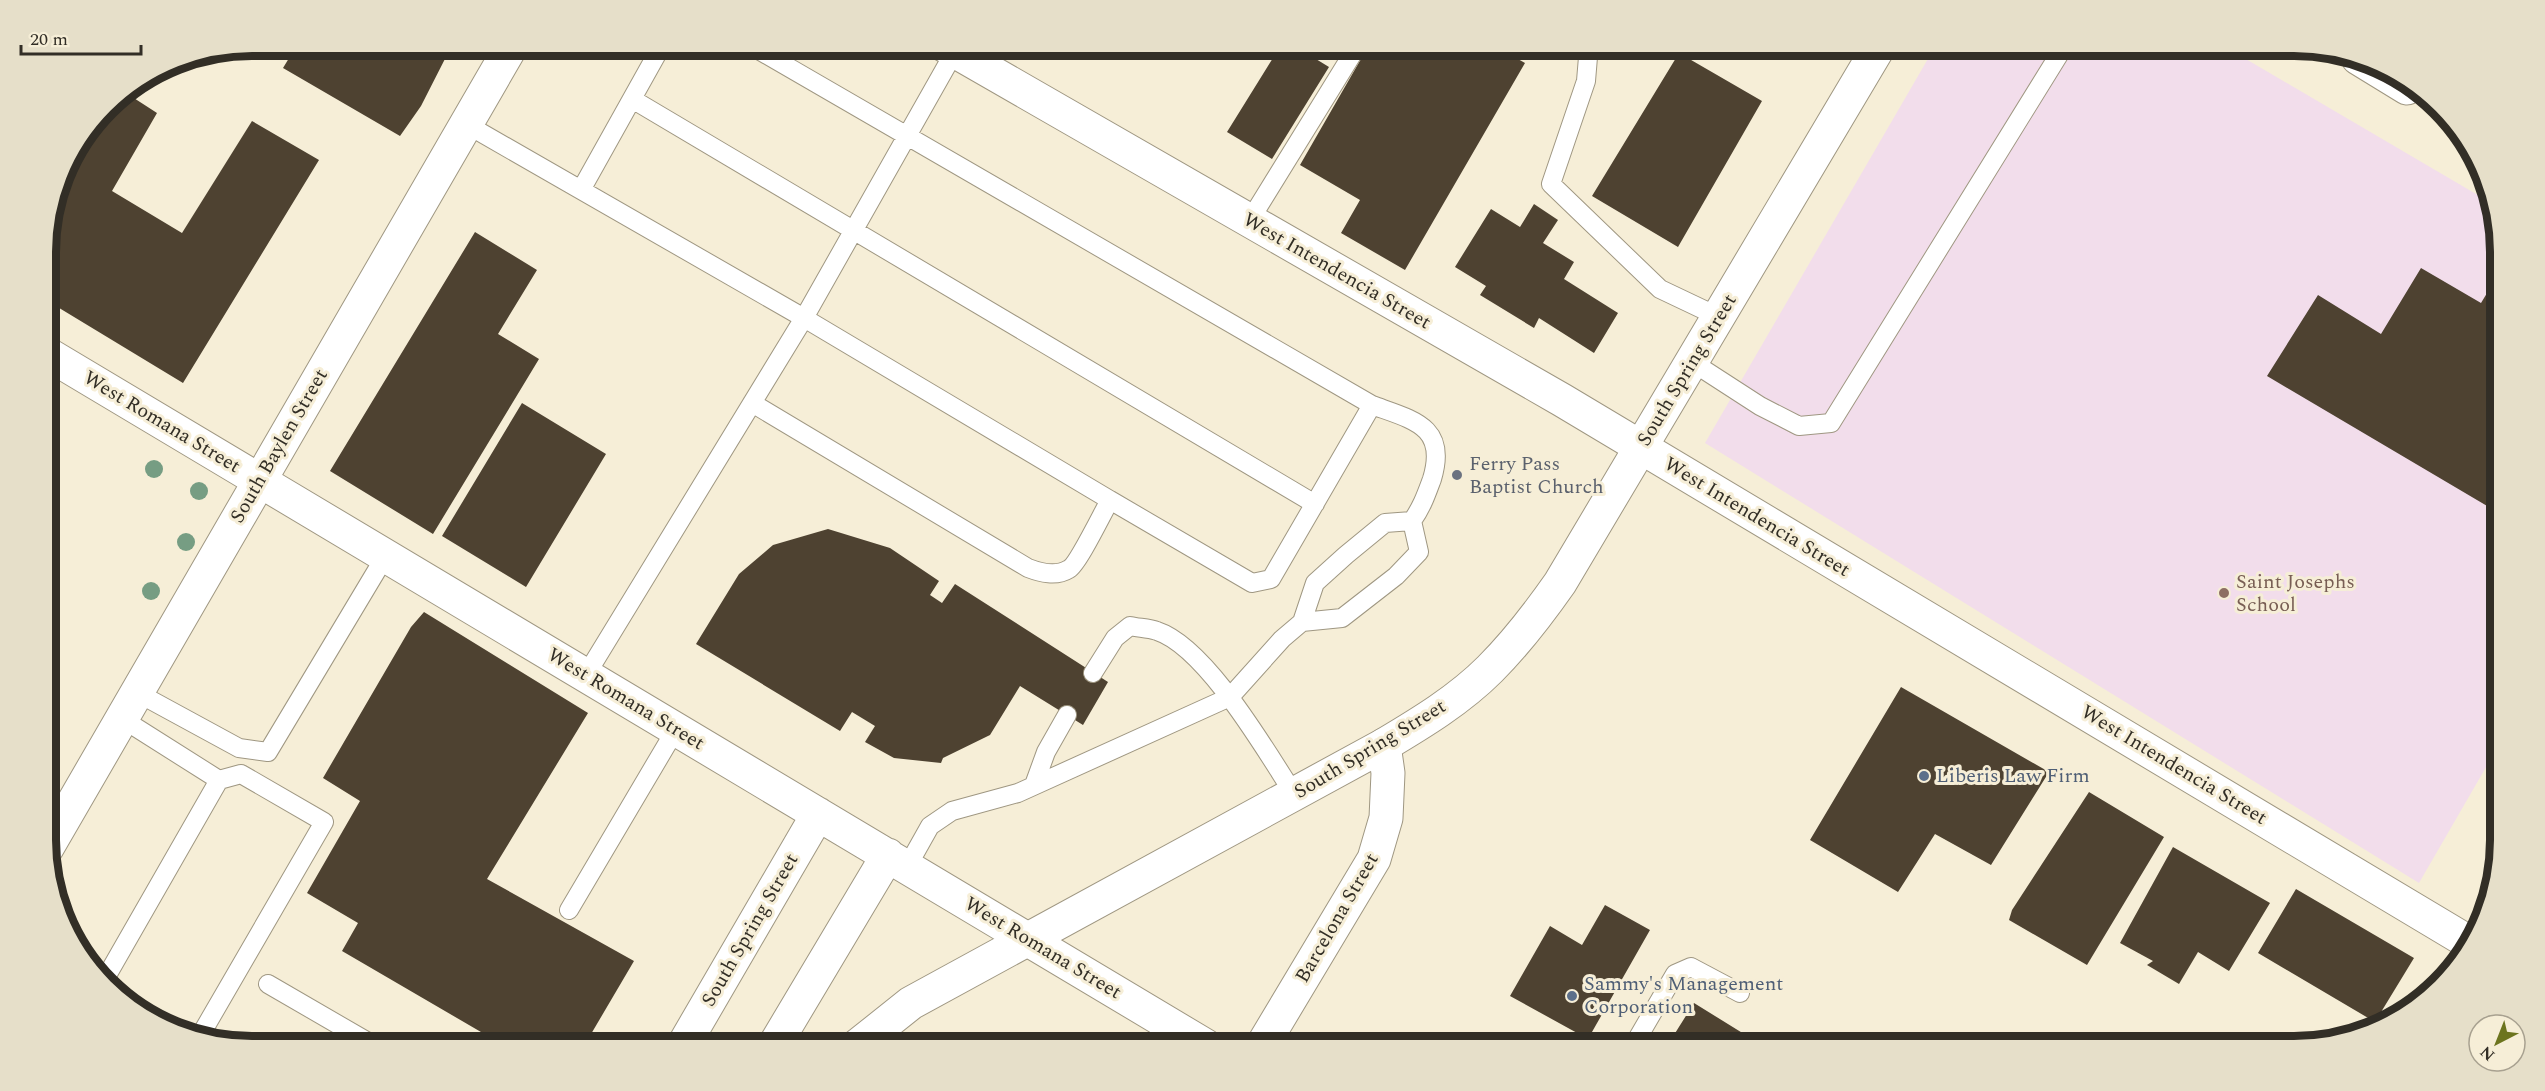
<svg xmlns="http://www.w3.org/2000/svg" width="2545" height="1091" font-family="Spectral,serif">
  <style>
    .education { fill: #f2ddeb }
    .building { fill: #4e4231 }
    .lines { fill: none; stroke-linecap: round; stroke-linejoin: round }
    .service-casing { stroke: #9f9782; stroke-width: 20 }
    .minor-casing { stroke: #9f9782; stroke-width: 35 }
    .tertiary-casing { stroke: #9f9782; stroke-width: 35 }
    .service { stroke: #fff; stroke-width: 18 }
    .minor { stroke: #fff; stroke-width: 33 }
    .tertiary { stroke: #fff; stroke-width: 33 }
    .tree { fill: #769d83 }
    .worship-dot { fill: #6b7280; stroke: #f6eed7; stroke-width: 2 }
    .education-dot { fill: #8d6e63; stroke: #f6eed7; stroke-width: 2 }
    .service-dot { fill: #5c6f8a; stroke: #f6eed7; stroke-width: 2 }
    .labels { text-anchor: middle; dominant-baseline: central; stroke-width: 6; stroke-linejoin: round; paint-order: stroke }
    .street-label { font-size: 20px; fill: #322e26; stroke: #f6eed7 }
    .worship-label { font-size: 20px; fill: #5b616d; stroke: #f6eed7; text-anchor: start }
    .education-label { font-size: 20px; fill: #785e54; stroke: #f6eed7; text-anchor: start }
    .service-label { font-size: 20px; fill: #4e5e75; stroke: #f6eed7; text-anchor: start }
    .rim { fill: none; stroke: #322e26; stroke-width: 8 }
  </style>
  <rect width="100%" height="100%" fill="#f6eed7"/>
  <path class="education" d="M1936,45H2222L2488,201L2498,225L2500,743L2419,883L1705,443Z"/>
  <path class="building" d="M297,45H439L449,51L421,106L400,136L283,68Z
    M1124,45H1152L1146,57Z
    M1281,45H1293L1329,67L1272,159L1227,132Z
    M1369,45H1493L1525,63L1405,270L1341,233L1360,200L1300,165Z
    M1773,45H1794L1788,54Z
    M1679,53L1762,101L1678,247L1592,196Z
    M123,91L157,113L112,191L182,233L252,121L319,160L183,383L46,300L45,238L66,160L115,96Z
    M1534,204L1558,220L1543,243L1574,262L1564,279L1618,313L1594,353L1539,318L1534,328L1480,295L1486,286L1455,267L1491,209L1520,227Z
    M475,232L537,270L498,334L539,359L433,534L330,471Z
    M2421,268L2481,303L2498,275L2499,513L2267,376L2318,295L2381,334Z
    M522,403L606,454L526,587L442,536Z
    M828,529L890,548L939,581L930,595L942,603L955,584L1108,682L1083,725L1020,686L990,735L943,758L941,763L894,758L865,742L875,726L852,712L840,731L696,644L739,574L773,545Z
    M424,612L588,713L487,879L634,961L584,1046H505L342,951L358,923L307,893L360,801L323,778L411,627Z
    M1901,687L2049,772L1991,865L1935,834L1898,892L1810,840Z
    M2089,792L2164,837L2087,965L2009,920L2012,910Z
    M2173,847L2270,903L2229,971L2198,952L2179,984L2147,965L2153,961L2120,943Z
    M2296,889L2414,958L2375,1022L2258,953Z
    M1605,905L1650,930L1588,1039L1510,996L1550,926L1582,945Z
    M1694,1003L1757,1042L1755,1046H1667Z"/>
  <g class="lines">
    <g class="service-casing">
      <path id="service" d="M750,45L1372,405L1271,579L1252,583L1110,500
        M1589,45L1586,81L1551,184L1660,289L1719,317
        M632,99L1315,504
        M466,124L804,318L955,51
        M581,190L662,45
        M1250,220L1358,45
        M1692,362L1760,406L1799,426L1831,423L2065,45
        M1302,622L1315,583L1346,555L1385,523L1412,521
        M1093,673L1115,638L1130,626C1139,628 1149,628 1157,631C1206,647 1266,751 1294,794
        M586,675L804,318L1110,500C1103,512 1078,564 1069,569C1056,577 1041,573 1028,568L752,403
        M136,692L239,748L268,752L386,555
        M121,718L219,780
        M1034,785L1046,752L1067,715
        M907,867L930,826L952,811L1018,793L1230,697L1282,639L1302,622L1342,618L1396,576L1419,552L1412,521C1422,507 1426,495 1432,479C1448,426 1413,420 1372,405
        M569,910L676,729
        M105,979L219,780L241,774L324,822L200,1036
        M268,984L375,1046
        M1633,1046L1675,974L1691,967L1740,993"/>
    </g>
    <g class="minor-casing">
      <path id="minor" d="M944,45L1562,400L2470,943
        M46,353L1206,1046
        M683,1046L818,814
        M774,1046L888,855
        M1262,1046L1374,859L1386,818L1388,773L1384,745"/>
    </g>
    <g class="tertiary-casing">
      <path id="tertiary" d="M2358,58L2407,88
        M47,848L512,45
        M857,1046L911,1003L1384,745C1421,723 1459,700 1490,669C1516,643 1539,613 1560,583L1880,45"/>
    </g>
    <use href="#service" class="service"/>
    <use href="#minor" class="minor"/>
    <use href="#tertiary" class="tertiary"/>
  </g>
  <g class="tree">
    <circle cx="154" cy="469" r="9"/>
    <circle cx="199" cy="491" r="9"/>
    <circle cx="186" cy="542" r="9"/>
    <circle cx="151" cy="591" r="9"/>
  </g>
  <circle class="worship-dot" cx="1457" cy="475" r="6"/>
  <circle class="education-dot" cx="2224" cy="593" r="6"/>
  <g class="service-dot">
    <circle cx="1924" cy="776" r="6"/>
    <circle cx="1572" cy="996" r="6"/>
  </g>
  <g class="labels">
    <g class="street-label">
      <text transform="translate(1337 271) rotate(30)">West Intendencia Street</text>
      <text transform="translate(1687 370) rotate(-59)">South Spring Street</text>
      <text transform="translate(162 422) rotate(31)">West Romana Street</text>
      <text transform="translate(279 446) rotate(-60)">South Baylen Street</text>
      <text transform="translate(1757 517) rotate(31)">West Intendencia Street</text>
      <text transform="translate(626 699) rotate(31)">West Romana Street</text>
      <text transform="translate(1370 749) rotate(-31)">South Spring Street</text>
      <text transform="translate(2174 765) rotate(31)">West Intendencia Street</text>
      <text transform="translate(1337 918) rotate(-60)">Barcelona Street</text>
      <text transform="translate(750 930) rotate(-60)">South Spring Street</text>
      <text transform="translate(1043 948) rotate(31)">West Romana Street</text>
    </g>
    <g class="worship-label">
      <text x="1469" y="464">Ferry Pass<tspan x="1469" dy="23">Baptist Church</tspan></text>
    </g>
    <g class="education-label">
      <text x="2236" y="582">Saint Josephs<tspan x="2236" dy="23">School</tspan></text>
    </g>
    <g class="service-label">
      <text x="1936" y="776">Liberis Law Firm</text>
      <text x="1584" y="984">Sammy's Management<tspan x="1584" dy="23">Corporation</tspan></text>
    </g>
  </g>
  <path d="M0 0H2545V1091H0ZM252 56H2294A196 196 0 0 1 2490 252V840A196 196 0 0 1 2294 1036H252A196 196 0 0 1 56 840V252A196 196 0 0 1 252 56Z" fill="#e6dfc9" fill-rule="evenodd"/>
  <path class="rim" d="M252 56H2294A196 196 0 0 1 2490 252V840A196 196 0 0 1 2294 1036H252A196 196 0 0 1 56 840V252A196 196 0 0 1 252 56Z"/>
  <g transform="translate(2497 1043) rotate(222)"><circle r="28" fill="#f6eed7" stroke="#a8a190" stroke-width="1.5"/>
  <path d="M0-4.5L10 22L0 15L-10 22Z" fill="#6c741e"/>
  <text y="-9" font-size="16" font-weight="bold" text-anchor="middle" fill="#322e26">N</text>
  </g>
  <path d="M21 45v9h120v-9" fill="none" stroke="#322e26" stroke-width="3"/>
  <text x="30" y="45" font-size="18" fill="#322e26" stroke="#f6eed7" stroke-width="4.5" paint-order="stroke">20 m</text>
</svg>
